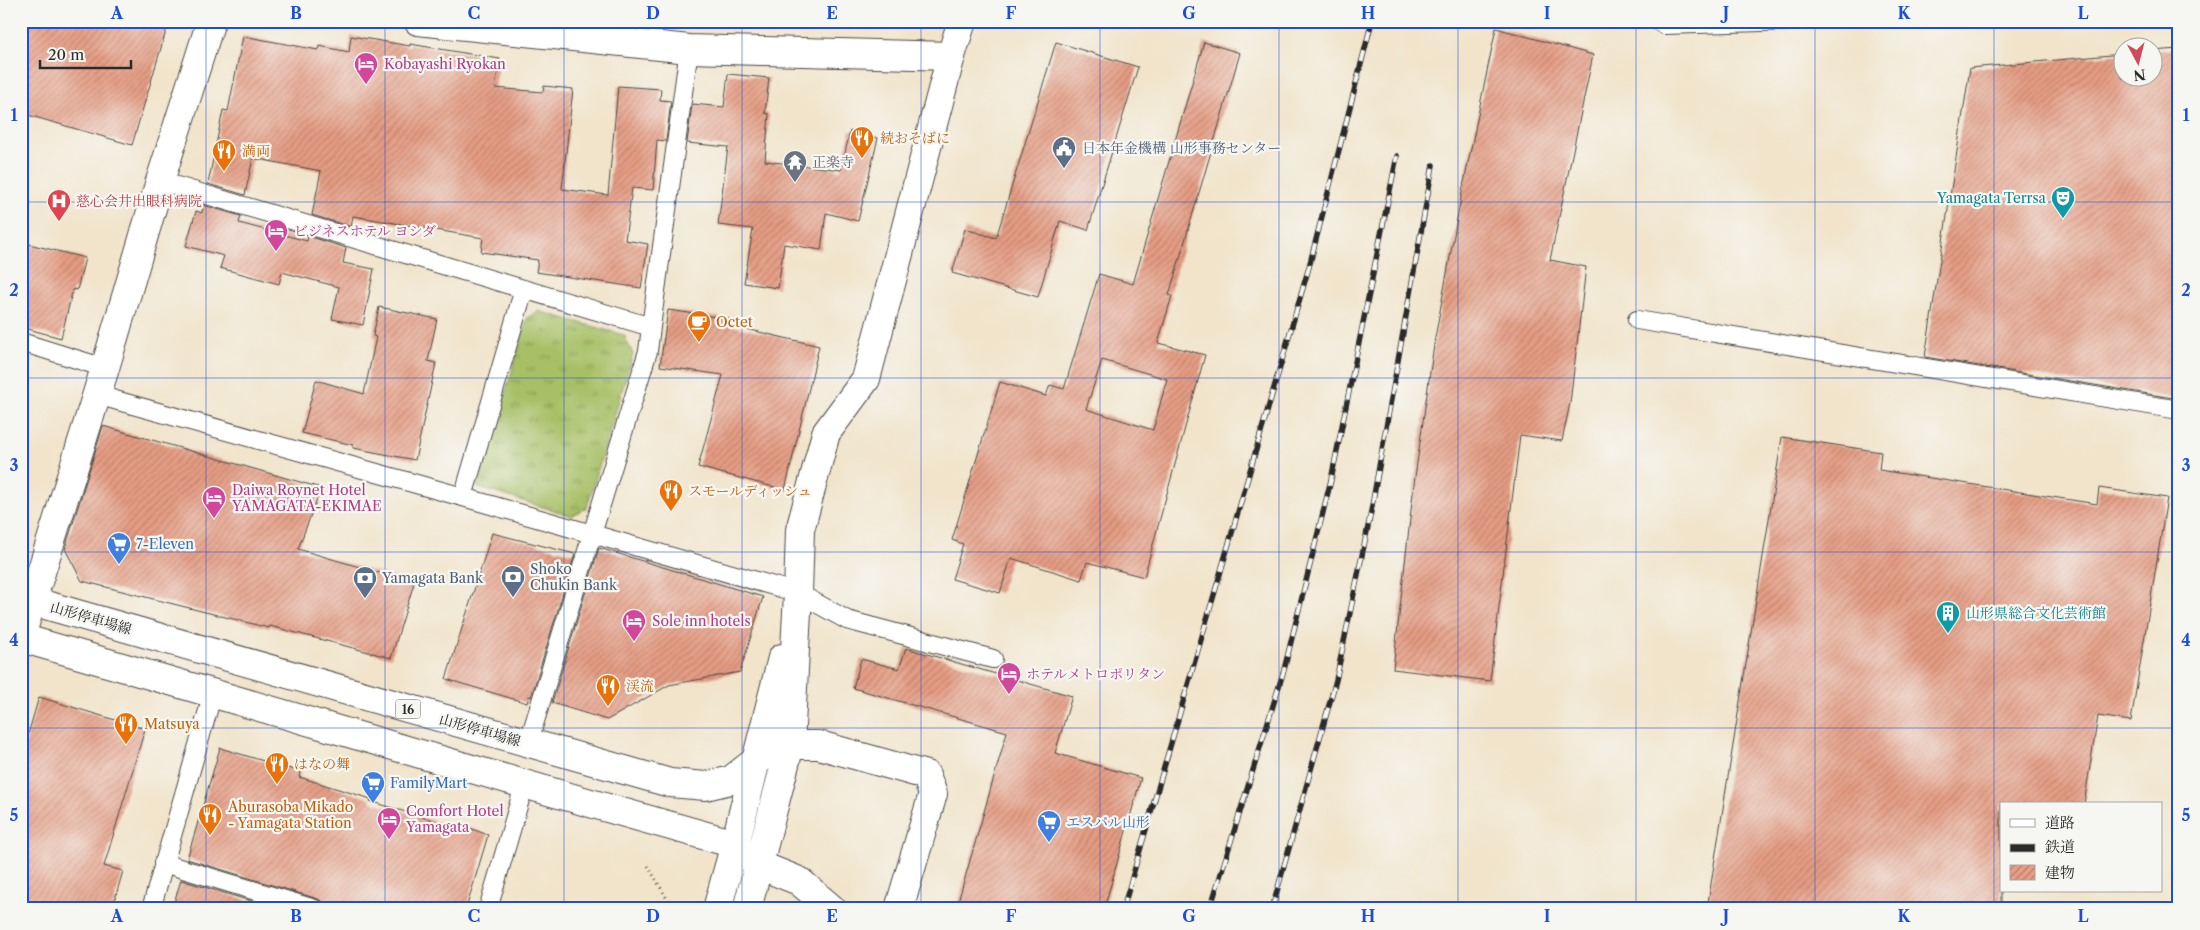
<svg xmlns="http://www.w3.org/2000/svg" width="2200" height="930" font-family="'Libre Caslon Text','Noto Serif JP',serif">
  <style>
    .grass { fill: url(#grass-tufts); stroke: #697648 }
    .building { fill: url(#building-hatch); fill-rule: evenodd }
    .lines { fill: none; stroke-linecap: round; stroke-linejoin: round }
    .service-casing { stroke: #494743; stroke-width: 20 }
    .minor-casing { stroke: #494743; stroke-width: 30 }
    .tertiary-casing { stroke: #494743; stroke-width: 30 }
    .secondary-casing { stroke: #494743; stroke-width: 30 }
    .primary-casing { stroke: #494743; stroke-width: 30 }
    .path { stroke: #494743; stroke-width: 3; stroke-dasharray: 1 4; stroke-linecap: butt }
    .service { stroke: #fff; stroke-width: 18 }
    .minor { stroke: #fff; stroke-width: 28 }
    .tertiary { stroke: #fff; stroke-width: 28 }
    .secondary { stroke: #fff; stroke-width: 28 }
    .primary { stroke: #fff; stroke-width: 28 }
    .rail-casing { stroke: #2b2b2b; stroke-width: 5.5 }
    .rail { stroke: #f6f6f2; stroke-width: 4; stroke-dasharray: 11; stroke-linecap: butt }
    .grid { fill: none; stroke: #1d4ed8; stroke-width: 1; stroke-opacity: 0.55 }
    .labels { text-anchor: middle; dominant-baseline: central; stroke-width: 4.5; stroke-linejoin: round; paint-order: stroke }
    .shield { fill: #f6f6f2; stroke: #686867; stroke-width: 1 }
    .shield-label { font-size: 12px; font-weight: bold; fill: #2b2b2b }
    .hotel-label { font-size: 14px; fill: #b23c85; stroke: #f6f6f2; text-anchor: start }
    .food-label { font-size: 14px; fill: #c56008; stroke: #f6f6f2; text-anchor: start }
    .service-label { font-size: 14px; fill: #4e5e75; stroke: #f6f6f2; text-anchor: start }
    .worship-label { font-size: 14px; fill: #5b616d; stroke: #f6f6f2; text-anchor: start }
    .culture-label { font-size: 14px; fill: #0d838f; stroke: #f6f6f2; text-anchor: end }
    .health-label { font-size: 14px; fill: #be3a42; stroke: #f6f6f2; text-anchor: start }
    .shop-label { font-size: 14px; fill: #366cbe; stroke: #f6f6f2; text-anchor: start }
    .street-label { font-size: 14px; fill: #2b2b2b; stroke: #f6f6f2 }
    .neatline { fill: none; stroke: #1d4ed8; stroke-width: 2 }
    .grid-label { font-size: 16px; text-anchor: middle; font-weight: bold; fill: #1d4ed8 }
  </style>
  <defs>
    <pattern id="grass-tufts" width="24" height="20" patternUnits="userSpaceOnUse" patternTransform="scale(1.25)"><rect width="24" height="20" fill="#a7c066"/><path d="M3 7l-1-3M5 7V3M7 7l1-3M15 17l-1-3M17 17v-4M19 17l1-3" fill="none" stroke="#889c54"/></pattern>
    <pattern id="building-hatch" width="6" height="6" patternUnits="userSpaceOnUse" patternTransform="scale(1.25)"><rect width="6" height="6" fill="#e69d84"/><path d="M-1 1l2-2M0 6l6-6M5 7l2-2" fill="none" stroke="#bb806c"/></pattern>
  </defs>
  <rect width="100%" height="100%" fill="#f6f6f2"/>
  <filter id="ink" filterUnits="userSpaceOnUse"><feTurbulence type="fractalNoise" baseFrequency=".02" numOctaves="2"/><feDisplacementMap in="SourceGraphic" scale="10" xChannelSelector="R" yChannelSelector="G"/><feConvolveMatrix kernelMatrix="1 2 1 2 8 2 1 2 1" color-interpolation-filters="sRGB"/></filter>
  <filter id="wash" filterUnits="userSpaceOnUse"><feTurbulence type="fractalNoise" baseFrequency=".0096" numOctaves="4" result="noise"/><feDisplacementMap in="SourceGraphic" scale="20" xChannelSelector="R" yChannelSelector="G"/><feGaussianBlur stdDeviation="1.12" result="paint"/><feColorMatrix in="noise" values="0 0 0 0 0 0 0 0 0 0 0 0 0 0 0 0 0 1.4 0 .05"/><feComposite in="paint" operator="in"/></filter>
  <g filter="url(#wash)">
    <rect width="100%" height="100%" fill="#f1e4cb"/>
    <path class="grass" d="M538,311L624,335L633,354L587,507L572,516L477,487L528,317Z"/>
    <g id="blocks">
      <path class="building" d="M21,21H169L132,145L21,113Z
        M1496,28L1593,55L1550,260L1586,267L1570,403L1562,441L1520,435L1490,681L1393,669L1414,484L1435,338L1462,192Z
        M243,36L318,50L319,46L349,52L351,36L410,46V44L500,59L495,88L543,92L544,86L573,89L562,189L608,195L618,86L661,89L660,100L671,101L666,141L657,140L653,190L632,188L625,240L648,244L641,288L536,272L538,260L481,252L483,238L353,216L351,227L312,215L321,171L253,158L245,195L208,184L223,110L228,111Z
        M1056,42L1138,67L1088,230L1060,221L1038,297L952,273L965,229L996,238Z
        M1204,42L1240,53L1169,295L1172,296L1158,343L1205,355L1144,577L1087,562L1081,580L1011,558L1000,593L952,579L963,544L952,540L1000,382L1046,396L1050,385L1064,389L1099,274L1133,284ZM1102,360L1167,379L1153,430L1086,409Z
        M2179,49V399L1925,357L1970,68L2122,54V78H2152V51Z
        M728,74L769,78L765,113L769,114L765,161L841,170L850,131L878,138L858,221L826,213L821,250L784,244L778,288L744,283L753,229L718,225L728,147L687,143L692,104L724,107Z
        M203,205L241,216L239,223L307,241L308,236L346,248L343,263L374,269L363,325L332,319L339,287L282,272L279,284L220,268L224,256L186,246L196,211L202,213Z
        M21,242L85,258L77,290L73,289L61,338L21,327Z
        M379,307L437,319L428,361L436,363L415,460L353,448V445L302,433L316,380L364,394L376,337L373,336Z
        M668,310L730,319L729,325L819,346L785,490L698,467L723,375L660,366Z
        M103,426L321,488L298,549L414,583L391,658L270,626L269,628L82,581L65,549Z
        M1782,437L1881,452L1879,470L2097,504L2099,488L2167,498L2131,721L2098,716L2084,804H2001V909H1707Z
        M492,533L575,554L531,697L529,696L527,703L446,679Z
        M599,548L763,597L740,672L669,685L607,720L552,703Z
        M906,648L1072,696L1055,753L1141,778L1104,909H956L1007,732L853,688L861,659L899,669Z
        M39,697L145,729L104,866L123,871L112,909H21V758Z
        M220,748L301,772L299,777L371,799L370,801L458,828L459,824L488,835L466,909H364L342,902L340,909H325L323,902L318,899L187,859Z
        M181,880L277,909H172Z"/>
    </g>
  </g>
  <g filter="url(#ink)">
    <use href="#blocks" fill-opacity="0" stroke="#494743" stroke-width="1"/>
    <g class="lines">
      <g class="service-casing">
        <path id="service" d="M1658,21L1664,25L1792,21
          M160,181L651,327L689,49
          M1637,320L2179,410
          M21,342L105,368
          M97,395L463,497L798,593L847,620L993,659
          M463,497L524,289
          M528,744L648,351L651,327
          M163,863L315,909
          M151,909L213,693
          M488,909L524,786"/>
      </g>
      <g class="minor-casing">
        <path id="minor" d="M418,21L689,49L951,56
          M790,745H819L926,775L933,794L899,909
          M759,865L799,881L832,909"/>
      </g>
      <g class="tertiary-casing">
        <path id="tertiary" d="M32,601L105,368L160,181L211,21
          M717,909L735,844L782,658
          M747,909L790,745L798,593L800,530L826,433L866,379L951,56L962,21"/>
      </g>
      <g class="secondary-casing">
        <path id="secondary" d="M21,636L32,601"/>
      </g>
      <g class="primary-casing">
        <path id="primary" d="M21,598L670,783L706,786L731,780L758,759L790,745
          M21,638C260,706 497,778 735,844L759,865"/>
      </g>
      <path class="path" d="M648,866L673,909"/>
      <use href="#service" class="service"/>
      <use href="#minor" class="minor"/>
      <use href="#tertiary" class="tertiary"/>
      <use href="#secondary" class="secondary"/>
      <use href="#primary" class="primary"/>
      <g class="rail-casing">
        <path id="rail" d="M1123,909L1309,267L1372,21
          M1210,909L1284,670L1331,480L1397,156
          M1272,909L1336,680L1370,517L1433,165"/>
      </g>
      <use href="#rail" class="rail"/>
    </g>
  </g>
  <path class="grid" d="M206,21V909M385,21V909M564,21V909M742,21V909M921,21V909M1100,21V909M1279,21V909M1458,21V909M1636,21V909M1815,21V909M1994,21V909M21,202H2179M21,378H2179M21,552H2179M21,728H2179"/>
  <defs>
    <g id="hotel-pin" transform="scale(1.25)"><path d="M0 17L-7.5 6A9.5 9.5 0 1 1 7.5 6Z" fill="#d1479c" stroke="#f6f6f2"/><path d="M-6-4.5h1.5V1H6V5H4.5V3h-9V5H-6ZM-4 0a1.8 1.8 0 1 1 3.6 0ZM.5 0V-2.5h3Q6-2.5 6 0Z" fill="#fff"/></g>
    <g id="restaurant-pin" transform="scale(1.25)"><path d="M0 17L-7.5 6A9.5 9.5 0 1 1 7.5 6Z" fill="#e8710a" stroke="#f6f6f2"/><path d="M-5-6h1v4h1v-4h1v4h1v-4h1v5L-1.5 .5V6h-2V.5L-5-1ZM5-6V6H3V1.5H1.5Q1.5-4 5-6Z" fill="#fff"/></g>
    <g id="civic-pin" transform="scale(1.25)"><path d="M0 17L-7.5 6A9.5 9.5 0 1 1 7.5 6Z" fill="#5c6f8a" stroke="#f6f6f2"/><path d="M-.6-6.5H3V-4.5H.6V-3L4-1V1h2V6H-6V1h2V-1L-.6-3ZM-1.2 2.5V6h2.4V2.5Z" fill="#fff"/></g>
    <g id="temple-pin" transform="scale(1.25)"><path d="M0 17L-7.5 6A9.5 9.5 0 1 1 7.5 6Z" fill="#6b7280" stroke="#f6f6f2"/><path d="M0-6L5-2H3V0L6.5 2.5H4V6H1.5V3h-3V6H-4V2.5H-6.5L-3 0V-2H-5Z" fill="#fff"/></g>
    <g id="theatre-pin" transform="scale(1.25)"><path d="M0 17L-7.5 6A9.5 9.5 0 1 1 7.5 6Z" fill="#0f9aa8" stroke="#f6f6f2"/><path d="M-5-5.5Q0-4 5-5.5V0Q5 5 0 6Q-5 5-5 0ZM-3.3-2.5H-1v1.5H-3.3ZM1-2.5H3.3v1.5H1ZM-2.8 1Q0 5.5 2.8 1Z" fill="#fff"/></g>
    <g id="hospital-pin" transform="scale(1.25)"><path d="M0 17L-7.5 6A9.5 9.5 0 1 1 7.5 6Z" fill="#e0444e" stroke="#f6f6f2"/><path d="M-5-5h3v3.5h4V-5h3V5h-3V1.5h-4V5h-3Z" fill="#fff"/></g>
    <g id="cafe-pin" transform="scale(1.25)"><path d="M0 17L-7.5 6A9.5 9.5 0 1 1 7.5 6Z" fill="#e8710a" stroke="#f6f6f2"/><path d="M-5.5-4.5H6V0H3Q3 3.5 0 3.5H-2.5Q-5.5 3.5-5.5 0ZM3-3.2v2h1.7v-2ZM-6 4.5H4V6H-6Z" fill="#fff"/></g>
    <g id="supermarket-pin" transform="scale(1.25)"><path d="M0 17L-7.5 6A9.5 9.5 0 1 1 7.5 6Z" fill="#3f7fe0" stroke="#f6f6f2"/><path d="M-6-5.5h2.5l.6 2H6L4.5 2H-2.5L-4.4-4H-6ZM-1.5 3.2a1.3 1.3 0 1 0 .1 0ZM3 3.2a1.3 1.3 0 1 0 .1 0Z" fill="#fff"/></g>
    <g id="bank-pin" transform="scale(1.25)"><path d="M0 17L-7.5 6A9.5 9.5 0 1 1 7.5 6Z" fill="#5c6f8a" stroke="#f6f6f2"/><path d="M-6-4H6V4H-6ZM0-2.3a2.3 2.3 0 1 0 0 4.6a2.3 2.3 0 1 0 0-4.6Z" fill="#fff"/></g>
    <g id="building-pin" transform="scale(1.25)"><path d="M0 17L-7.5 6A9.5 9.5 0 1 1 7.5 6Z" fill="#0f9aa8" stroke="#f6f6f2"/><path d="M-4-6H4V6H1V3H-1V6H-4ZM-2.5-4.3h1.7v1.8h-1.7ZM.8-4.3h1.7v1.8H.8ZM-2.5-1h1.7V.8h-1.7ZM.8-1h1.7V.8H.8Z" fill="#fff"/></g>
  </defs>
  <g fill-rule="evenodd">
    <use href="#hotel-pin" x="366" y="64"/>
    <use href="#restaurant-pin" x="862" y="138"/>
    <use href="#civic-pin" x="1064" y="148"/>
    <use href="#restaurant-pin" x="224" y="151"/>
    <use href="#temple-pin" x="795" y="162"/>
    <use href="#theatre-pin" x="2063" y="198"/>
    <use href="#hospital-pin" x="59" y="201"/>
    <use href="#hotel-pin" x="276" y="231"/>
    <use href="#cafe-pin" x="699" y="322"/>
    <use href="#restaurant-pin" x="671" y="491"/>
    <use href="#hotel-pin" x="214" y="498"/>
    <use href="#supermarket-pin" x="119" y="544"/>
    <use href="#bank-pin" x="513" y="577"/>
    <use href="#bank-pin" x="365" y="578"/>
    <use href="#building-pin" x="1948" y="613"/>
    <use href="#hotel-pin" x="634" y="621"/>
    <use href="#hotel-pin" x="1009" y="674"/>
    <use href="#restaurant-pin" x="608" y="686"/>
    <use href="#restaurant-pin" x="126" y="724"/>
    <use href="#restaurant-pin" x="277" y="764"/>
    <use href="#supermarket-pin" x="373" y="783"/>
    <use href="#restaurant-pin" x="210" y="815"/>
    <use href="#hotel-pin" x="389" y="819"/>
    <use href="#supermarket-pin" x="1049" y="822"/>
  </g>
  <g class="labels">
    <rect class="shield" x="395.5" y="699.5" width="25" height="19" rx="4"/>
    <g class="shield-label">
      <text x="408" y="709">16</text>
    </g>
    <g class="hotel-label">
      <text x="384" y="64">Kobayashi Ryokan</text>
      <text x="294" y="231">ビジネスホテル ヨシダ</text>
      <text x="232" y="490">Daiwa Roynet Hotel<tspan x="232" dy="16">YAMAGATA-EKIMAE</tspan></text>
      <text x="652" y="621">Sole inn hotels</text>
      <text x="1026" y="674">ホテルメトロポリタン</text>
      <text x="406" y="811">Comfort Hotel<tspan x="406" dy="16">Yamagata</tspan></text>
    </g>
    <g class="food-label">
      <text x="880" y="138">続おそばに</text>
      <text x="242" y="151">満両</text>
      <text x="716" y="322">Octet</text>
      <text x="688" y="491">スモールディッシュ</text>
      <text x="626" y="686">渓流</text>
      <text x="144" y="724">Matsuya</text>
      <text x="294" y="764">はなの舞</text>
      <text x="228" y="807">Aburasoba Mikado<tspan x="228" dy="16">- Yamagata Station</tspan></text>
    </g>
    <g class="service-label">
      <text x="1082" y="148">日本年金機構 山形事務センター</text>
      <text x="530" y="569">Shoko<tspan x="530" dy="16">Chukin Bank</tspan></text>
      <text x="382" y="578">Yamagata Bank</text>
    </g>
    <g class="worship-label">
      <text x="812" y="162">正楽寺</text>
    </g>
    <g class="culture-label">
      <text x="2046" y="198">Yamagata Terrsa</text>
      <text x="1966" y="613" text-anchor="start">山形県総合文化芸術館</text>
    </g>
    <g class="health-label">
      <text x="76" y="201">慈心会井出眼科病院</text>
    </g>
    <g class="shop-label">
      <text x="136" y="544">7-Eleven</text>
      <text x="390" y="783">FamilyMart</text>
      <text x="1066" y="822">エスパル山形</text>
    </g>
    <g class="street-label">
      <text transform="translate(91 618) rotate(16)">山形停車場線</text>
      <text transform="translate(480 730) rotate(16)">山形停車場線</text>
    </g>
  </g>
  <rect width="2200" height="930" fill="none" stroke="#f6f6f2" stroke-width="55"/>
  <rect x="2000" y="802" width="162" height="90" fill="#f6f6f2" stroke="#a5a5a2"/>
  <rect x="2010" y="819" width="25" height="8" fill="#ffffff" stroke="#a5a5a2"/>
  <text x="2045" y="828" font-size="15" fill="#2b2b2b">道路</text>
  <rect x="2010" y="844" width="25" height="8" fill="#2b2b2b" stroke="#a5a5a2"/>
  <text x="2045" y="852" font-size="15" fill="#2b2b2b">鉄道</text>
  <rect x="2010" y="865" width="25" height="15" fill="url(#building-hatch)" stroke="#a5a5a2"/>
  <text x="2045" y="878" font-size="15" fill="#2b2b2b">建物</text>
  <g transform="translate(2138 62) rotate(173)"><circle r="24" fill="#f6f6f2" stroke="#a5a5a2"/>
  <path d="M0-4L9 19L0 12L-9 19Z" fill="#d1495b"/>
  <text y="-8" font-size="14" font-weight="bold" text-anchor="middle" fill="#2b2b2b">N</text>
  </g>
  <path d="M40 60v8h91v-8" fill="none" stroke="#2b2b2b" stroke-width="2.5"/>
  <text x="48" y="60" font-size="15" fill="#2b2b2b" stroke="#f6f6f2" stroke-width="4" paint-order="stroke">20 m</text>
  <rect x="28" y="28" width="2144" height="874" class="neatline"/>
  <g class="grid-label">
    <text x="117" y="19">A</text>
    <text x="296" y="19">B</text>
    <text x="474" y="19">C</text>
    <text x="653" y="19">D</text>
    <text x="832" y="19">E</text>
    <text x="1011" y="19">F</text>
    <text x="1189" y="19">G</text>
    <text x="1368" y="19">H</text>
    <text x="1547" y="19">I</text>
    <text x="1726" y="19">J</text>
    <text x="1904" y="19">K</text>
    <text x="2083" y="19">L</text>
    <text x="14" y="121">1</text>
    <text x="2186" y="121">1</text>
    <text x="14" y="296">2</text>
    <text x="2186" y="296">2</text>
    <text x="14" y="471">3</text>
    <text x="2186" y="471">3</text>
    <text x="14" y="646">4</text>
    <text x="2186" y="646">4</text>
    <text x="14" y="821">5</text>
    <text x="2186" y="821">5</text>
    <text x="117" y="922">A</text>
    <text x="296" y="922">B</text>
    <text x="474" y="922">C</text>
    <text x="653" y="922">D</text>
    <text x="832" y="922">E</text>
    <text x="1011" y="922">F</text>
    <text x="1189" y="922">G</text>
    <text x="1368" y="922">H</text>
    <text x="1547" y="922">I</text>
    <text x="1726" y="922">J</text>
    <text x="1904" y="922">K</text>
    <text x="2083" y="922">L</text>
  </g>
</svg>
